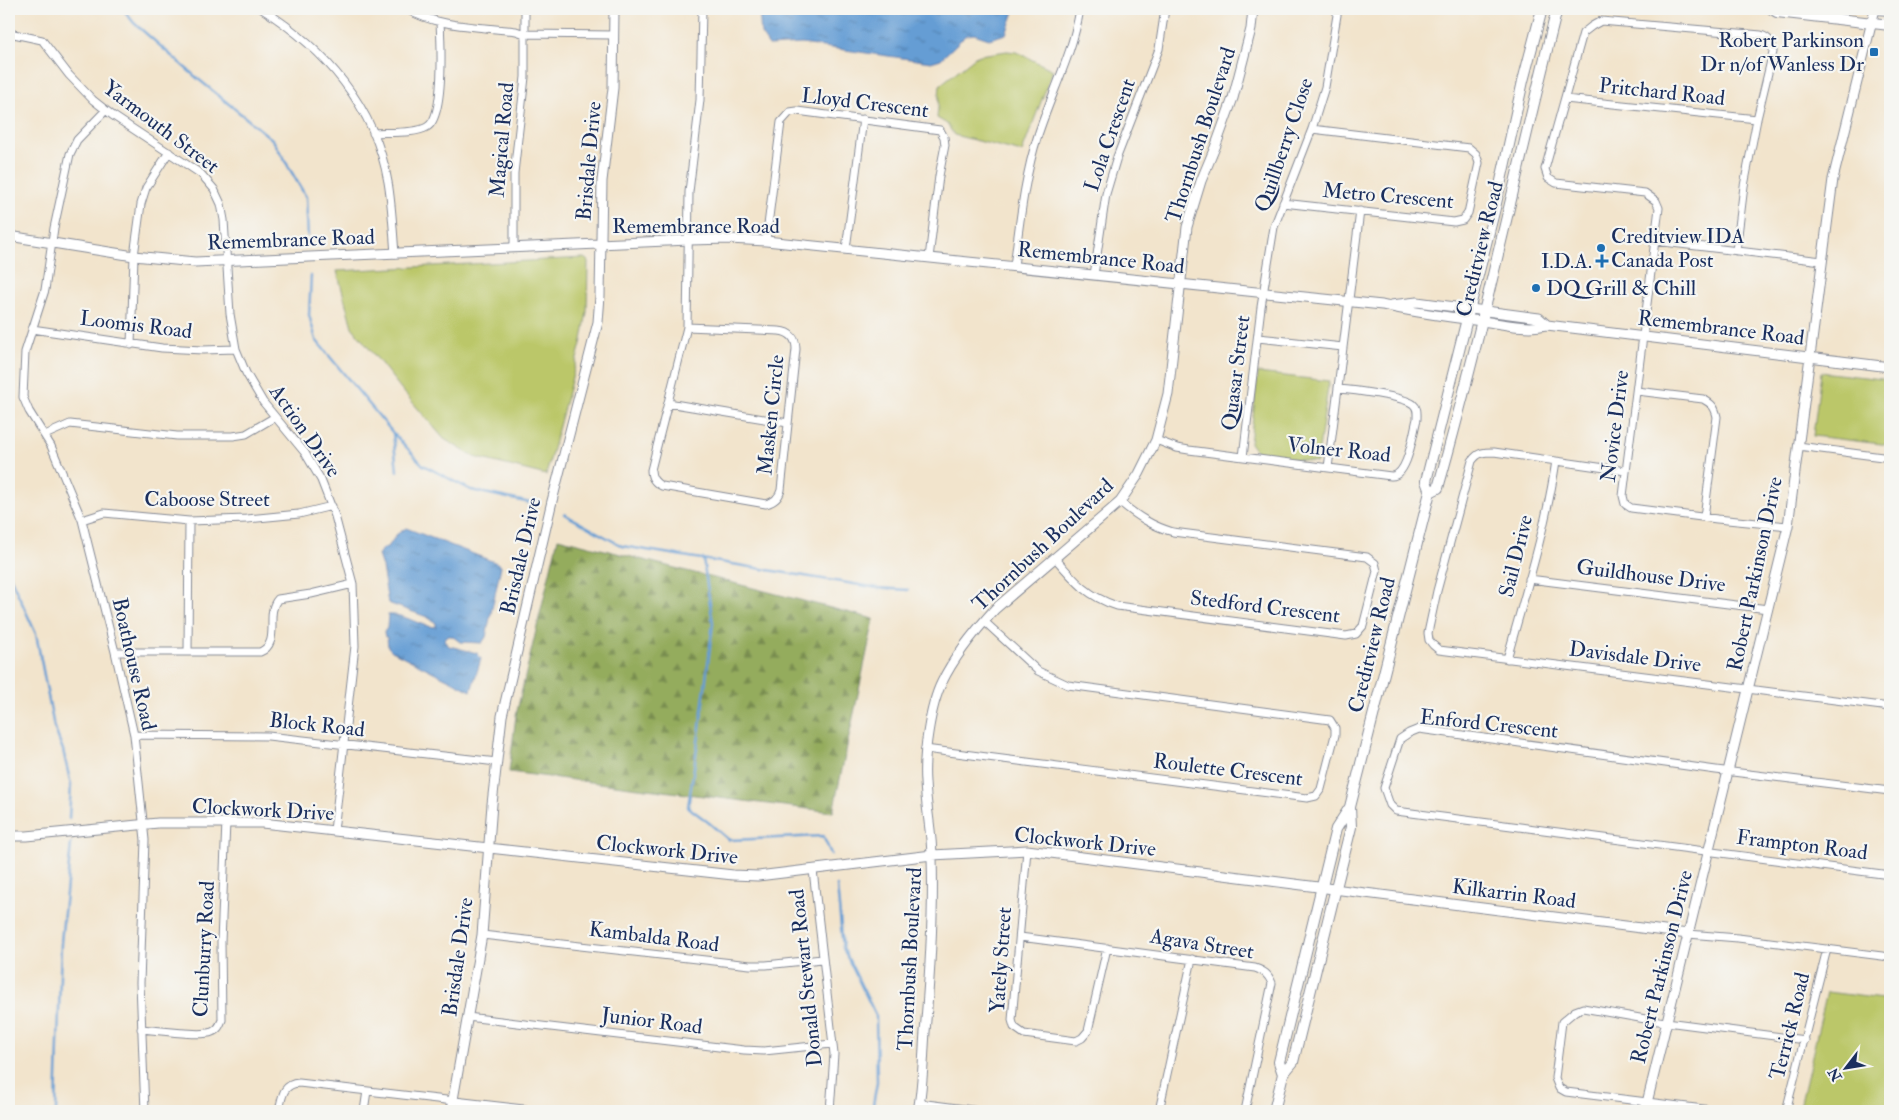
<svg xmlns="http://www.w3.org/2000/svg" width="1899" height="1120" font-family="'IM FELL Double Pica',serif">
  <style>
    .forest { fill: url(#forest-firs); stroke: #586e5e }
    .park { fill: #bbc769; stroke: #6b7b64 }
    .water { fill: url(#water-ripples); stroke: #406699 }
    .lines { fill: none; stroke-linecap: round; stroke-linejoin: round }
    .stream { stroke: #659dd4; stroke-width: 2.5 }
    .minor-casing { stroke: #868a95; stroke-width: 9 }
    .tertiary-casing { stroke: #868a95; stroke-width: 11 }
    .secondary-casing { stroke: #868a95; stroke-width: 12 }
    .minor { stroke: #fff; stroke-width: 7 }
    .tertiary { stroke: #fff; stroke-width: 9 }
    .secondary { stroke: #fff; stroke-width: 10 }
    .poi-dot { fill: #1f6fb2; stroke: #f6f6f2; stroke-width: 2 }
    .labels { text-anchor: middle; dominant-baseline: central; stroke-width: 4.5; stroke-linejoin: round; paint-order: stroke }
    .poi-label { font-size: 21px; fill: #1b2f5e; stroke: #f6f6f2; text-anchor: end }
    .street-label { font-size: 21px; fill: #1b2f5e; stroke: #f6f6f2 }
  </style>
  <defs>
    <pattern id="forest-firs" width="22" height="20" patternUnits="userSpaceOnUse" patternTransform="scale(1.25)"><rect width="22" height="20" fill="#94ac5d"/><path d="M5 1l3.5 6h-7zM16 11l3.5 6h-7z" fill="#788c50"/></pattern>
    <pattern id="water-ripples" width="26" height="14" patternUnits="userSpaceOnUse" patternTransform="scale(1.25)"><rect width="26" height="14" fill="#659dd4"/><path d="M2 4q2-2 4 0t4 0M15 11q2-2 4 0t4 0" fill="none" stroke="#5280af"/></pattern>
  </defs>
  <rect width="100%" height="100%" fill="#f6f6f2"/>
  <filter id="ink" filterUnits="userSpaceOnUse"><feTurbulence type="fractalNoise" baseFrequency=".02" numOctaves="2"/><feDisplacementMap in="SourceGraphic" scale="10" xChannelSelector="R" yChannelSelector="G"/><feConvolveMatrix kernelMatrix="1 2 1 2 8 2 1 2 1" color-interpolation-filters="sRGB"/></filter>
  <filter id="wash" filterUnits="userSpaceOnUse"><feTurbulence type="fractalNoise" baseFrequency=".0096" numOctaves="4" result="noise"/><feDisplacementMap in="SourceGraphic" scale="20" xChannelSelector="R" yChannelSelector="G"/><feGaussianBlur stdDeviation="1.12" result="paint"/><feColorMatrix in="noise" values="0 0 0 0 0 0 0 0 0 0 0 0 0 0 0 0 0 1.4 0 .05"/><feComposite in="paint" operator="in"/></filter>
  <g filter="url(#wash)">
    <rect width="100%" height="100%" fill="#f2e4cc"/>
    <path class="forest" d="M558,538L874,619L833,812L509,772L516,715Z"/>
    <path class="park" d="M1007,51L1016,52L1053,70L1022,152L954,135L947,124L937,118L940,85L975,57L980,55Z
      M584,258L588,261L587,312L582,340L546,475L474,457L444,439L402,390L352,327L337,271Z
      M1821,372L1890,380V445L1813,436Z
      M1258,373L1329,381L1317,462L1259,455L1250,443Z
      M1827,992L1890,1000V1111H1799Z"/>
    <path class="water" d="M759,9H1015L1006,34L989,39L974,34L966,35L941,59L931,62L802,44L769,46L761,34Z
      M406,528L497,563L501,566L486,637L482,643L460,642L452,636H447L444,640L449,646L477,653L481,659L471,691L392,651L388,647L387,637H385L384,632L387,628L388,615C405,613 419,627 436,627V623L427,617L388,603L382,567L378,555L382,549L389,546L396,535Z"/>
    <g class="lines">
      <path class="stream" d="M123,9L134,23L197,78L273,140L306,197L308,236
        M311,276L309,315L316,340L393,433L423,465L471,490L535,504
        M393,433L397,471
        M564,514L622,546L878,588L908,590
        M703,559L713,623L699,735L688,807L708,822L729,840L823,836L831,854
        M9,574L36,634L54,727L63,750L71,785L69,818
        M837,886L843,948L876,1016L877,1082L872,1111
        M56,1111L61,942L71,844"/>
    </g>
  </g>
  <g filter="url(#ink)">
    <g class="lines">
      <g class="minor-casing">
        <path id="minor" d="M262,9C325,49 375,106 388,182C392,205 393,230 395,254
          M407,9C434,27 484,27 516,31L525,34L614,35
          M9,33L42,40L69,75L93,100L112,115L201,174L214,189L221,204L224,220L230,314L236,349L246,373L263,402L305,453L321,480L335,516L353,584L355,646L334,831
          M9,43L11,33
          M1565,99L1757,119
          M105,111L77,140L70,154L54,228L45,290L25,352L23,397L29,411L51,446L82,520L115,652L134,735L145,840L140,983L145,1111
          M373,133C387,132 416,134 427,127C445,118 441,41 440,22
          M1283,203L1454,222L1463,220L1468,213L1479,163L1476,154L1469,148L1312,129
          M766,241L781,122L790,112L797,111L940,130L944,137L945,145L939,176L929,258
          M1655,241L1822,261
          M514,248V173L525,77V9
          M846,249L863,119
          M1736,251L1744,186L1757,119L1773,52C1773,43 1770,38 1761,35L1601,21L1592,26L1583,33L1545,169L1548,178L1556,183L1645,193L1656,201L1659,208L1623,496L1625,504L1631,508L1717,519L1788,526
          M1014,266C1020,222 1024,178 1038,135C1052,92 1073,53 1080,9
          M1094,275L1106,194L1117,157L1159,49L1165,9
          M687,327L779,331C790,332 796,338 796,349L781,490C779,498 774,502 766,504L662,486C655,483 651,478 651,470L687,327L689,192L700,100L702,9
          M32,329L162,348L203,350L236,349
          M1258,338L1343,347
          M131,345L134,256L141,204L146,188L169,152
          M1637,391L1703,399C1712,404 1715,407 1717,417L1704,517
          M668,403L788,423
          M45,435L70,424L177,436H233L246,434L275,417
          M1156,440L1177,448L1189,450L1391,476C1408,477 1413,433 1417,419C1417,413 1418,408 1413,404C1402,396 1353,390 1338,389
          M1798,446L1890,458
          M1243,457L1261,307L1274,227L1312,129L1325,87L1338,9
          M1328,468L1360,211
          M1626,471L1494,452C1484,452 1478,452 1472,461L1437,591L1428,633L1429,640L1433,645L1439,650L1890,707
          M82,520L104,513L189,521L247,519L299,514L332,506
          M1055,558C1075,581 1087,596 1117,606L1346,636L1356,634L1363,626L1377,571L1375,563L1367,557L1173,532C1152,526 1137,516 1120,502
          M1529,579L1768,609
          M115,652H260C282,643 264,614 278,599L311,594L353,584
          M188,652L189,521
          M1507,659C1525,594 1546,528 1556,461
          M134,735L268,736L497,762
          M925,749L1307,798L1316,796L1321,789L1335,735V728L1330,720L1068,685L1038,671L984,621
          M1890,791L1716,770L1419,729L1409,733L1400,739L1384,788L1390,805L1396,811L1890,875
          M1027,850L1012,1020L1014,1027L1024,1034L1076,1041L1082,1038L1088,1031L1107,948
          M813,870L834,1054L830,1111
          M1688,934L1738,938L1890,957
          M482,935L750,965H766L822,959
          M1020,937L1255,968C1264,971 1268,974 1272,983L1245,1111
          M467,1017L744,1050L764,1051L832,1044
          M141,1029C156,1030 200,1037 212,1032C218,1030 220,1025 222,1020L221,942L226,822
          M919,1103L980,1111
          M279,1111C282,1098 282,1084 299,1083L541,1111
          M364,1111L367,1091
          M1159,1111L1192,959
          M1720,1111L1566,1092L1559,1088L1555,1078L1562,1022L1575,1011L1583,1008L1651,1020L1805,1040
          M1786,1111L1827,949"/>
      </g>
      <g class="tertiary-casing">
        <path id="tertiary" d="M9,236L134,256L195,262L689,240L729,239L766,241L1382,305C1415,313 1448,317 1482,321C1503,324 1527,330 1547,325L1890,367
          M1391,305L1417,302L1539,318L1547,325
          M9,836H27L158,823H262L733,875L758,876L932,855L1027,850L1688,934
          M451,1111L482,935L492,804L502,716L552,501L598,322L600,296L602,181L613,88L614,9
          M918,1111C923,1086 923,1058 925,1032C930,974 934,916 932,858C932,833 926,808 925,782C923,756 930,706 942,682C955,655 975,631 995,609L1120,502L1139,474L1156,440L1168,394L1187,227L1201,181L1216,145L1233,98L1251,29L1253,9
          M1645,1111L1788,526L1833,179L1875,9"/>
      </g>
      <g class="secondary-casing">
        <path id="secondary" d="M1772,9L1777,12L1890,25
          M1875,9L1890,10
          M1430,492L1438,488C1483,329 1517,168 1557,9
          M1283,1074L1279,1062L1336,829L1350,807
          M1274,1111L1283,1074L1293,1062L1351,827L1350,807L1430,492L1426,481L1495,208L1523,81L1542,9"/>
      </g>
      <use href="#minor" class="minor"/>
      <use href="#tertiary" class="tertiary"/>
      <use href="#secondary" class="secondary"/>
    </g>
  </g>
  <g class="poi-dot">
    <rect x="1869" y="47" width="10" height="10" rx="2.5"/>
    <circle cx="1601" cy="248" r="5"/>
    <path d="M1599.5 253.5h5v5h5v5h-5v5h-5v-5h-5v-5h5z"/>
    <circle cx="1536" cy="288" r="5"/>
  </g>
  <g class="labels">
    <g class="poi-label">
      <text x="1864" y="40">Robert Parkinson<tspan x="1864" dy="24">Dr n/of Wanless Dr</tspan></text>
      <text x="1611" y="236" text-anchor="start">Creditview IDA<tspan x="1611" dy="24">Canada Post</tspan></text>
      <text x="1592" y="261">I.D.A.</text>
      <text x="1546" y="288" text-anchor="start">DQ Grill &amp; Chill</text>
    </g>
    <g class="street-label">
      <text transform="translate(1662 92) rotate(6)">Pritchard Road</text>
      <text transform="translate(865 103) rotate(7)">Lloyd Crescent</text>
      <text transform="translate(161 127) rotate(37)">Yarmouth Street</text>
      <text transform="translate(1110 135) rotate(-71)">Lola Crescent</text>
      <text transform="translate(1201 135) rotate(-72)">Thornbush Boulevard</text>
      <text transform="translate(502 140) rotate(-85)">Magical Road</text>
      <text transform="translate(1284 145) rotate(-71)">Quillberry Close</text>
      <text transform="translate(589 161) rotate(-85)">Brisdale Drive</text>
      <text transform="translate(1388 196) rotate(5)">Metro Crescent</text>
      <text x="696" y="226">Remembrance Road</text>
      <text transform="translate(291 240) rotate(-2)">Remembrance Road</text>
      <text transform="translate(1480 249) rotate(-76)">Creditview Road</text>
      <text transform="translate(1101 258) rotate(6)">Remembrance Road</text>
      <text transform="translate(136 325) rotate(7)">Loomis Road</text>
      <text transform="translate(1721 328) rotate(7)">Remembrance Road</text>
      <text transform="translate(1236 373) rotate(-83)">Quasar Street</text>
      <text transform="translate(771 415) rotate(-84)">Masken Circle</text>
      <text transform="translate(1615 426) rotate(-83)">Novice Drive</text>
      <text transform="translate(305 431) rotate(55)">Action Drive</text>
      <text transform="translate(1339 450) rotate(6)">Volner Road</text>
      <text x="207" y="499">Caboose Street</text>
      <text transform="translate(1043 545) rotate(-43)">Thornbush Boulevard</text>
      <text transform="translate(521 556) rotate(-77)">Brisdale Drive</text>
      <text transform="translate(1516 556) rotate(-76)">Sail Drive</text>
      <text transform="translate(1755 574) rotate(-78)">Robert Parkinson Drive</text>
      <text transform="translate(1651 576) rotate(7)">Guildhouse Drive</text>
      <text transform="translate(1265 607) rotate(7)">Stedford Crescent</text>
      <text transform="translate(1372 645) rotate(-76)">Creditview Road</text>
      <text transform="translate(1635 657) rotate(7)">Davisdale Drive</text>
      <text transform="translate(134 664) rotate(77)">Boathouse Road</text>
      <text transform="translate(1489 724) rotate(6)">Enford Crescent</text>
      <text transform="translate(317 725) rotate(6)">Block Road</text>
      <text transform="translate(1228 770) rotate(7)">Roulette Crescent</text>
      <text transform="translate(263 810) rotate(3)">Clockwork Drive</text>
      <text transform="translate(1085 842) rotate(6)">Clockwork Drive</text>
      <text transform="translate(1802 845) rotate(7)">Frampton Road</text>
      <text transform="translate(667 850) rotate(6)">Clockwork Drive</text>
      <text transform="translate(1514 894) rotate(7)">Kilkarrin Road</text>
      <text transform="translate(654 937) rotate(7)">Kambalda Road</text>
      <text transform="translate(1202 944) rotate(9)">Agava Street</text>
      <text transform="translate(204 949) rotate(-87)">Clunburry Road</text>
      <text transform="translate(458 957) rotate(-82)">Brisdale Drive</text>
      <text transform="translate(910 959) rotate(-87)">Thornbush Boulevard</text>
      <text transform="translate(1001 960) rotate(-86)">Yately Street</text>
      <text transform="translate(1662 967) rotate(-76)">Robert Parkinson Drive</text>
      <text transform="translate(806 978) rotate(-96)">Donald Stewart Road</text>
      <text transform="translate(652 1021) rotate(7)">Junior Road</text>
      <text transform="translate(1790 1026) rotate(-76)">Terrick Road</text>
    </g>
  </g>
  <rect width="1899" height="1120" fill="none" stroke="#f6f6f2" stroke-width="30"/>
  <g transform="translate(1846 1068) rotate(239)" stroke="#f6f6f2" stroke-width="4" paint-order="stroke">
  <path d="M0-4L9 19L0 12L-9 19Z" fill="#1b2f5e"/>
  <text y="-8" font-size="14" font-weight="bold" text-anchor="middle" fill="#1b2f5e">N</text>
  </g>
</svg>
